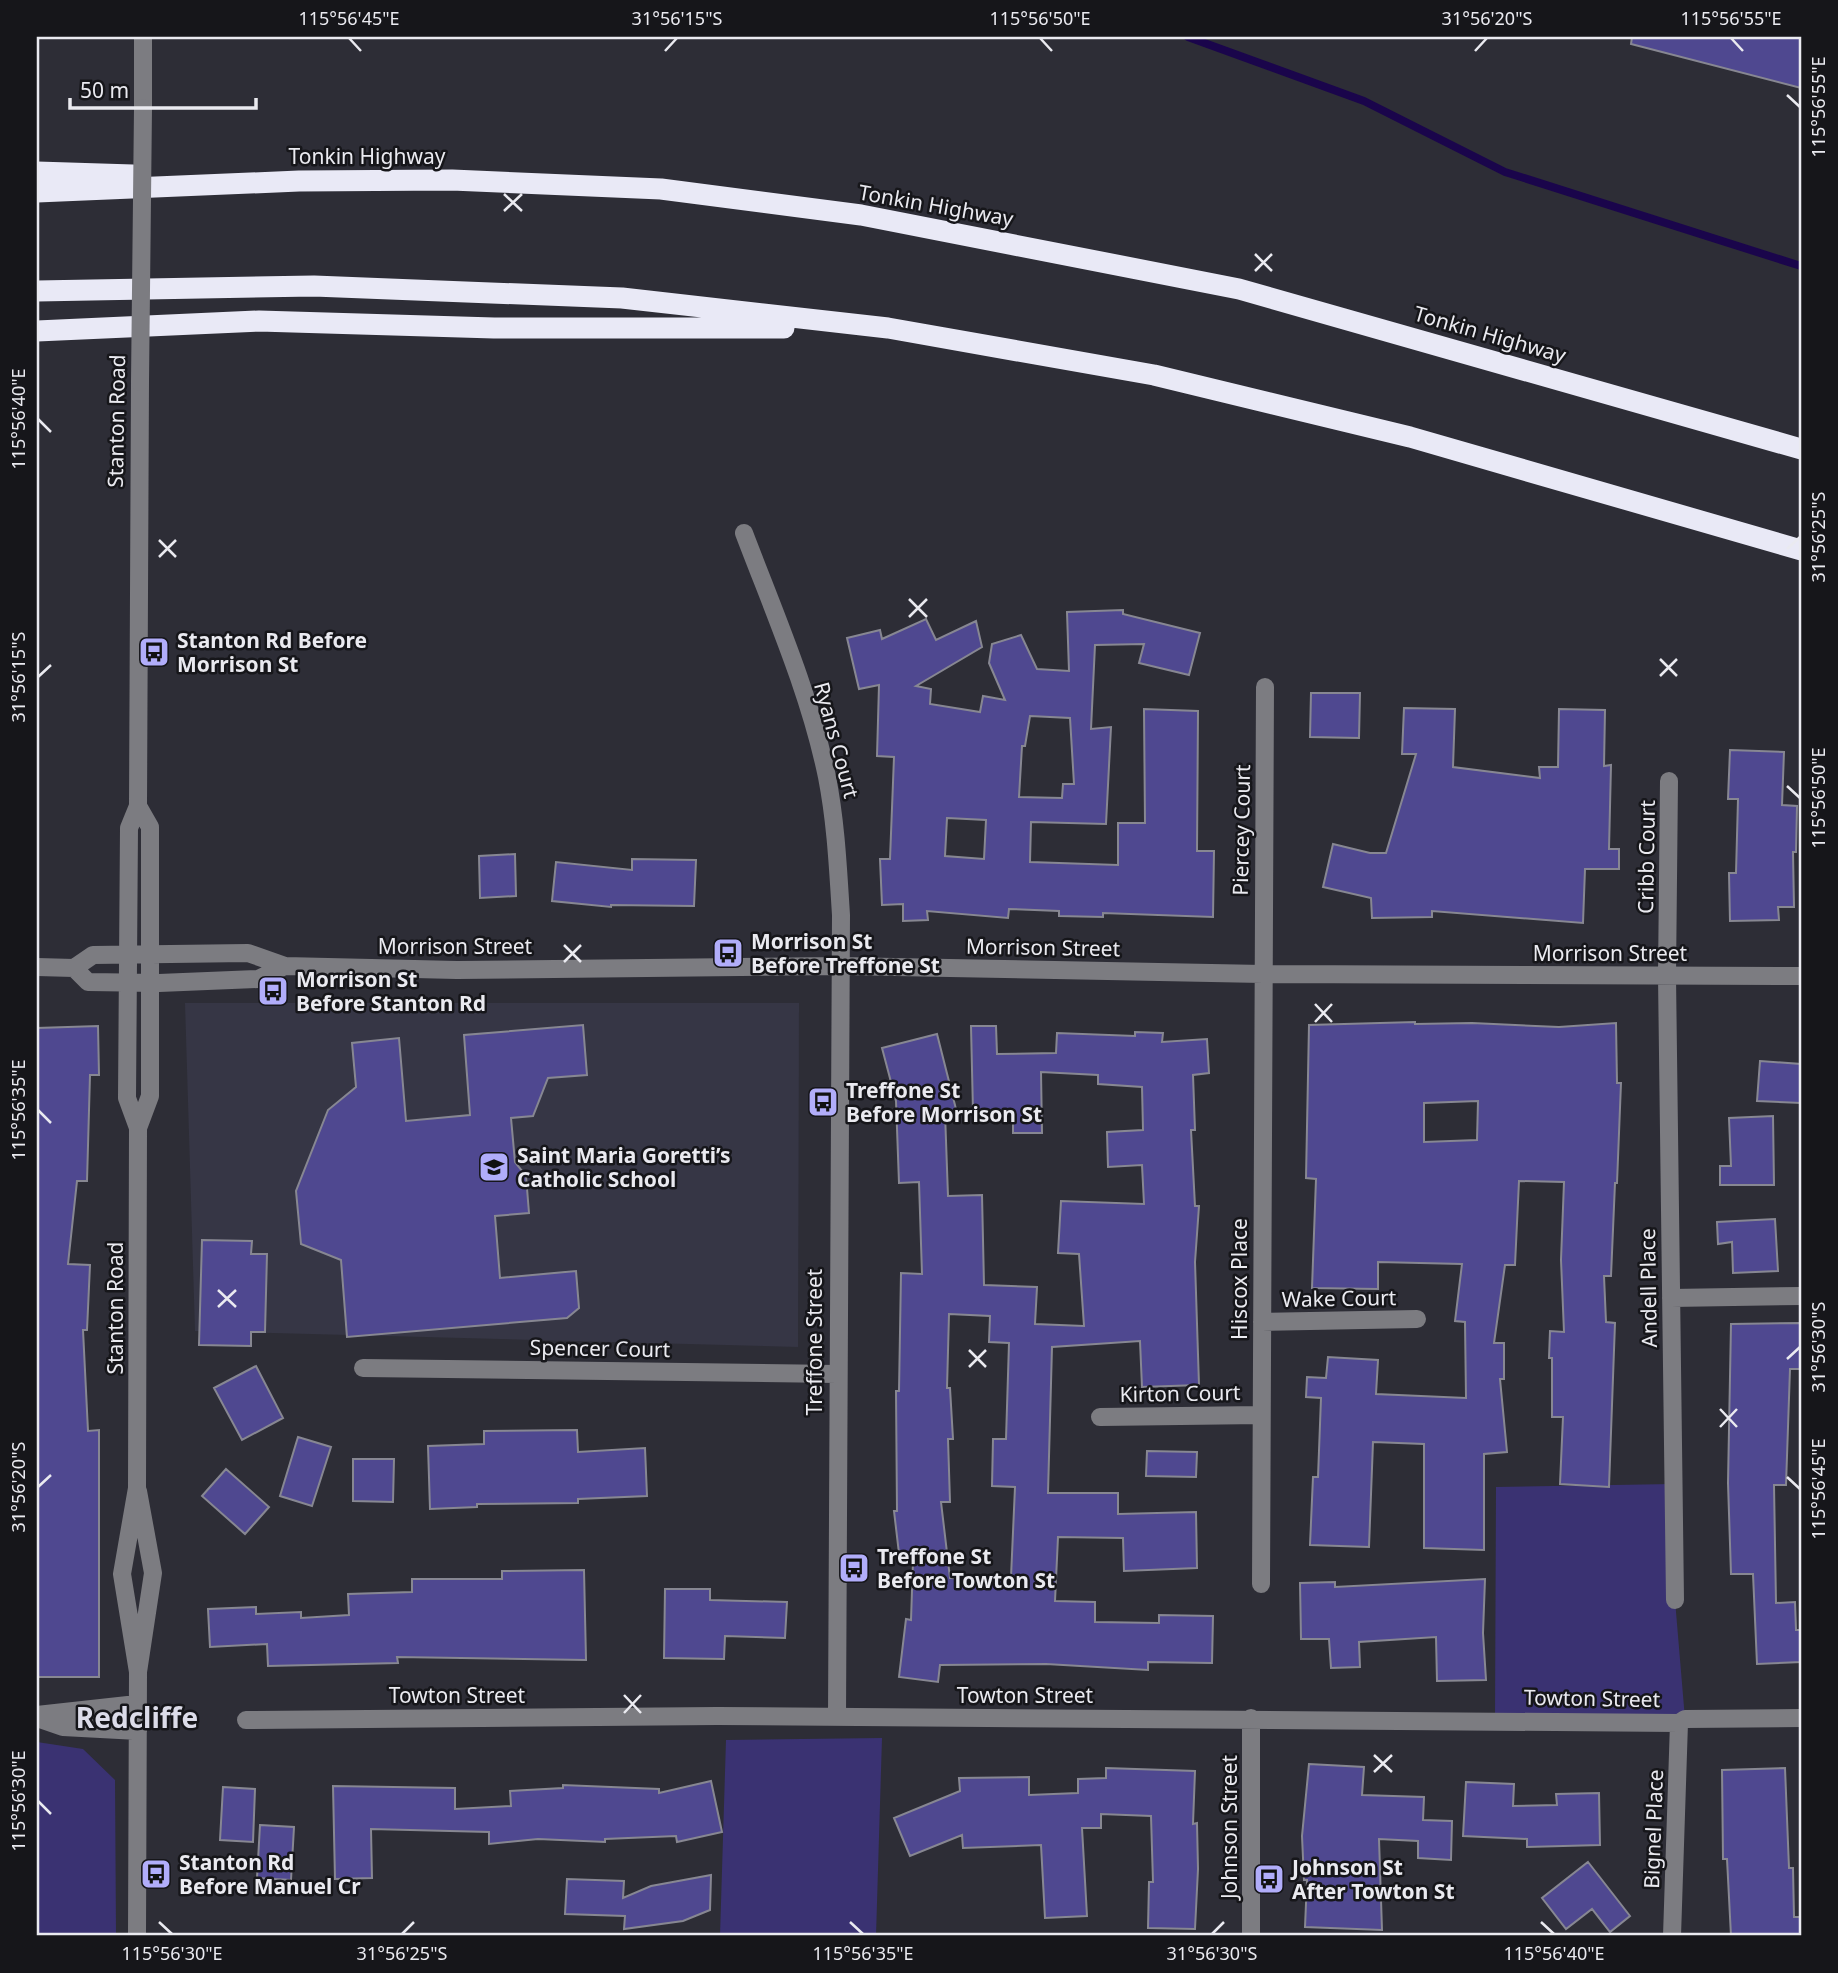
<svg xmlns="http://www.w3.org/2000/svg" width="1838" height="1973" font-family="'Noto Sans',sans-serif">
  <style>
    .built { fill: #363645 }
    .green { fill: #3a3272 }
    .lines { fill: none; stroke-linecap: round; stroke-linejoin: round }
    .stream { stroke: #1a054b; stroke-width: 8 }
    .building { fill: #4f4890; stroke: #878792; stroke-width: 2; fill-rule: evenodd }
    .minor { stroke: #7c7c81; stroke-width: 18 }
    .highway { stroke: #e9e9f6; stroke-width: 21 }
    .minor-bridge { stroke: #7c7c81; stroke-width: 18 }
    .ticks { fill: none; stroke: #eaeaf0; stroke-width: 2.5 }
    .labels { text-anchor: middle; dominant-baseline: central; stroke-width: 5; stroke-linejoin: round; paint-order: stroke }
    .street-label { font-size: 21px; fill: #eaeaf0; stroke: #16161a }
    .poi-label { font-size: 21px; font-weight: bold; fill: #eaeaf0; stroke: #16161a; text-anchor: start }
    .district-label { font-size: 28px; font-weight: bold; fill: #dcdce9; stroke: #16161a }
    .neatline { fill: none; stroke: #eaeaf0; stroke-width: 2.5 }
    .ticks-label { font-size: 18px; text-anchor: middle; fill: #eaeaf0 }
  </style>
  <rect width="100%" height="100%" fill="#2d2d36"/>
  <path class="built" d="M185,1003H799L798,1347L195,1331Z"/>
  <path class="green" d="M1673,1484L1675,1600L1685,1719H1495L1496,1487Z
    M882,1738L876,1936H720L726,1740Z
    M37,1742L83,1749L115,1780L116,1933L37,1936Z"/>
  <g class="lines">
    <path class="stream" d="M1188,37L1364,101L1505,172L1801,266"/>
  </g>
  <path class="building" d="M1632,37H1801V88L1631,44Z
    M1123,610V614L1200,633L1189,675L1139,663L1144,644L1095,645L1091,729L1111,727L1106,824L1031,822L1030,862L1118,865V823H1145L1144,709L1198,711L1197,851H1214L1213,917L1103,913V917L1059,916V911L1009,909L1008,918L927,911L928,920L903,921V904L882,905L880,859H890L894,757L877,756L879,685L859,689L847,638L880,630L882,639L926,619L936,640L976,621L982,647L916,686L931,689L930,704L980,712L983,696L1005,700L989,663L992,644L1021,635L1037,669L1069,671L1067,612ZM1030,716L1070,718L1074,784H1063L1062,798L1019,797L1022,746H1025ZM947,818L986,820L984,859L945,856Z
    M1311,693H1360L1359,738L1310,737Z
    M1404,708L1455,709L1453,767L1540,778L1539,767H1558L1559,709L1605,710L1604,766L1611,765L1609,849H1619V869H1585L1583,923L1432,911V917L1372,918L1371,898L1323,887L1333,844L1370,853H1386L1416,754H1402Z
    M1730,750L1784,752L1782,805L1797,806L1796,852H1793L1794,907H1778L1779,920L1730,921L1729,873H1736L1738,799H1728Z
    M515,854L516,896L480,898L479,856Z
    M632,859L696,860L694,906L611,905V907L552,901L556,862L632,870Z
    M1415,1022V1024L1472,1023L1559,1027L1616,1023L1617,1083H1621L1617,1183H1615L1611,1276H1604L1606,1322L1615,1323L1609,1487L1560,1484L1563,1417H1552V1358H1549L1550,1331L1564,1332L1561,1260L1564,1182L1519,1181L1515,1265H1505L1494,1343H1504V1379H1500L1507,1452L1484,1454V1550L1424,1548V1444L1373,1442L1369,1547L1310,1545L1313,1477H1318L1321,1398L1306,1397L1307,1377L1326,1378L1328,1357L1378,1360L1376,1394L1466,1398L1465,1322L1455,1321L1462,1264L1378,1262V1289L1312,1288L1316,1179L1306,1178L1309,1025ZM1478,1101L1477,1140L1424,1142V1103Z
    M583,1025L587,1075L548,1078L533,1116L511,1118L515,1162L526,1176L529,1213L495,1216L500,1278L576,1271L579,1308L567,1318L347,1337L341,1260L301,1244L296,1191L328,1110L356,1087L352,1043L399,1038L406,1121L470,1115L464,1035Z
    M98,1026L99,1075H90L87,1181H77L68,1264L90,1265L87,1330H83L88,1431L99,1430V1677H37V1028Z
    M971,1026H996L997,1054L1056,1053L1057,1033L1135,1036V1032L1163,1033L1162,1042L1207,1039L1209,1073L1193,1075L1195,1130H1191L1195,1206H1199L1195,1262L1199,1385L1142,1387L1140,1341L1052,1347L1048,1493H1118V1514L1196,1512L1197,1568L1124,1571L1123,1538L1058,1537L1055,1601L1095,1602V1622L1159,1623V1615L1213,1616L1212,1663L1148,1662V1670L1046,1664L940,1665L938,1682L899,1677L906,1619L911,1620L913,1561L900,1562L894,1511H897L896,1391H899L901,1273L922,1274L919,1182L899,1183L896,1101L882,1048L937,1034L957,1113H945L948,1196L982,1195L984,1285L1037,1287L1035,1324L1084,1326L1079,1254L1058,1253L1061,1201L1144,1204L1142,1165L1108,1167L1107,1132L1143,1130L1142,1087L1098,1084V1075L1041,1072L1042,1133H1013V1111L973,1112ZM949,1314L990,1316L989,1342L1009,1343L1006,1439H993L992,1486L1015,1487L1011,1577L999,1580L950,1578L941,1502H950L948,1439H953L950,1388H947Z
    M1760,1061L1801,1064V1103L1757,1101Z
    M1773,1116L1774,1185H1720V1166H1731L1729,1118Z
    M1775,1219L1778,1271L1733,1273L1732,1242L1718,1244L1717,1222Z
    M202,1240L252,1241L251,1254H267L265,1332H251V1346L199,1345Z
    M1801,1323V1369H1790L1786,1485H1774L1776,1603L1795,1602L1796,1630H1801V1662L1757,1664L1753,1574H1731L1728,1483L1731,1324Z
    M256,1366L283,1418L242,1440L214,1388Z
    M577,1430L578,1452L645,1448L647,1496L578,1499V1503L477,1504V1507L430,1509L428,1446L484,1444V1431Z
    M298,1437L331,1447L312,1506L280,1496Z
    M1147,1451L1197,1452L1196,1477L1146,1476Z
    M353,1459H394L393,1502L353,1501Z
    M226,1469L269,1507L245,1534L202,1496Z
    M584,1570L586,1660L397,1657L398,1663L268,1666L267,1644L210,1647L208,1609L256,1607V1614L301,1612V1618L349,1615L348,1594L412,1592V1579H502V1571Z
    M1485,1579L1483,1633L1486,1680L1437,1681L1436,1637L1359,1642L1360,1667L1331,1668L1329,1639H1301L1300,1583L1335,1582V1587Z
    M665,1589H710V1600L787,1602L785,1638L725,1636L724,1659L664,1658Z
    M1309,1764L1364,1767L1362,1795L1424,1797L1423,1820L1452,1821L1451,1860L1418,1858V1841L1379,1839L1382,1930L1305,1927L1307,1880H1304L1302,1836Z
    M1106,1768L1195,1771L1193,1824L1197,1823L1198,1869L1195,1929L1148,1928L1149,1882H1153L1151,1816L1101,1814V1828H1082L1087,1916L1045,1918L1041,1845L963,1848L962,1835L910,1856L894,1818L960,1791L959,1778L1029,1777V1795L1078,1793V1779L1106,1778Z
    M1785,1768L1789,1868H1793L1794,1917H1801V1936H1731L1727,1859H1723L1722,1770Z
    M711,1781L722,1832L677,1842L676,1836L605,1839V1842L538,1839L489,1844V1832L371,1829L372,1878L335,1879L333,1786L455,1788V1809L511,1806L510,1791L563,1788V1785L659,1789V1793Z
    M1466,1782L1514,1784L1513,1806L1557,1805L1556,1794L1599,1793L1600,1845L1527,1847V1839L1463,1836Z
    M223,1787L255,1789L253,1842L220,1840Z
    M260,1825L294,1827L291,1880L257,1878Z
    M1588,1862L1630,1916L1610,1932L1592,1909L1566,1929L1542,1898Z
    M711,1875L710,1910L683,1921L624,1929L625,1916L565,1914L567,1879L624,1881L623,1898L651,1886Z"/>
  <g class="lines">
    <path class="minor" d="M143,37V108
      M744,533C774,612 810,694 827,777C836,823 838,869 841,915L837,1717
      M1669,781L1667,976L1675,1600
      M138,806L150,827V1096L138,1128
      M37,967L74,968L93,955L248,953L285,966L457,970L840,966L1263,974L1801,976
      M74,968L88,982L159,983L258,979L285,966
      M1671,1298L1801,1296
      M1262,1322L1417,1319
      M363,1368L837,1374
      M1100,1417L1261,1415
      M1261,1584L1265,687
      M138,1672L122,1574L137,1488L138,1128L127,1098L129,828L138,806L140,382
      M37,1715L137,1704
      M37,1718L63,1727L138,1731
      M1251,1718V1936
      M246,1720L717,1716L1679,1723L1685,1719L1801,1718
      M137,1936L138,1672L153,1573L138,1491
      M1672,1936L1679,1723"/>
    <path class="highway" d="M37,172L133,175
      M37,192L299,181L452,180L661,189L861,215L1239,289L1801,449
      M37,291L314,286L622,298L888,328L1154,375L1410,437L1801,550
      M37,331L259,321L494,328H784"/>
    <path class="minor-bridge" d="M140,382L143,108"/>
  </g>
  <path class="ticks" d="M349,38L361,51M1040,38L1052,51M1731,38L1743,51M665,51L677,38M1475,51L1487,38M1787,95L1800,107M504,194L522,211M504,211L522,194M1255,254L1272,271M1255,271L1272,254M38,419L51,432M159,540L176,557M1787,549L1800,537M159,557L176,540M909,599L927,617M909,617L927,599M1660,659L1677,676M1660,676L1677,659M38,677L51,665M1787,786L1800,798M564,945L581,962M564,962L581,945M1315,1004L1332,1022M1315,1022L1332,1004M38,1110L51,1123M218,1290L236,1307M218,1307L236,1290M969,1350L986,1367M1787,1359L1800,1347M969,1367L986,1350M1720,1409L1737,1427M1720,1427L1737,1409M1787,1477L1800,1489M38,1487L51,1475M624,1695L641,1713M624,1713L641,1695M1374,1755L1392,1772M1374,1772L1392,1755M38,1801L51,1814M159,1922L172,1934M850,1922L863,1934M1541,1922L1554,1934M402,1934L414,1922M1212,1934L1224,1922"/>
  <defs>
    <g id="bus-square" transform="scale(1.575)"><rect x="-9" y="-9" width="18" height="18" rx="4" fill="#b1adfa" stroke="#16161a"/><path d="M-5-6H5V4H4V6H2V4H-2V6H-4V4H-5ZM-3.5-4V0h7V-4ZM-3.5 1.2v1.5H-2V1.2ZM2 1.2v1.5H3.5V1.2Z" fill="#111"/></g>
    <g id="school-square" transform="scale(1.575)"><rect x="-9" y="-9" width="18" height="18" rx="4" fill="#b1adfa" stroke="#16161a"/><path d="M0-5L7-2L0 1L-7-2ZM-4 1L0 2.5L4 1V4Q0 6-4 4Z" fill="#111"/></g>
  </defs>
  <g fill-rule="evenodd">
    <use href="#bus-square" x="154" y="652"/>
    <use href="#bus-square" x="728" y="953"/>
    <use href="#bus-square" x="273" y="991"/>
    <use href="#bus-square" x="823" y="1102"/>
    <use href="#school-square" x="494" y="1167"/>
    <use href="#bus-square" x="854" y="1568"/>
    <use href="#bus-square" x="156" y="1874"/>
    <use href="#bus-square" x="1269" y="1879"/>
  </g>
  <g class="labels">
    <g class="street-label">
      <text x="367" y="156">Tonkin Highway</text>
      <text transform="translate(936 205) rotate(10)">Tonkin Highway</text>
      <text transform="translate(1490 334) rotate(16)">Tonkin Highway</text>
      <text transform="translate(116 421) rotate(-89)">Stanton Road</text>
      <text transform="translate(837 740) rotate(75)">Ryans Court</text>
      <text transform="translate(1241 830) rotate(-89)">Piercey Court</text>
      <text transform="translate(1646 857) rotate(-89)">Cribb Court</text>
      <text x="455" y="946">Morrison Street</text>
      <text transform="translate(1043 947) rotate(1)">Morrison Street</text>
      <text x="1610" y="953">Morrison Street</text>
      <text transform="translate(1239 1279) rotate(-90)">Hiscox Place</text>
      <text transform="translate(1648 1288) rotate(-91)">Andell Place</text>
      <text transform="translate(1339 1298) rotate(-1)">Wake Court</text>
      <text transform="translate(115 1308) rotate(-90)">Stanton Road</text>
      <text transform="translate(814 1342) rotate(-90)">Treffone Street</text>
      <text transform="translate(600 1348) rotate(1)">Spencer Court</text>
      <text transform="translate(1180 1393) rotate(-1)">Kirton Court</text>
      <text x="457" y="1695">Towton Street</text>
      <text x="1025" y="1695">Towton Street</text>
      <text transform="translate(1592 1698) rotate(1)">Towton Street</text>
      <text transform="translate(1229 1827) rotate(-90)">Johnson Street</text>
      <text transform="translate(1653 1829) rotate(-88)">Bignel Place</text>
    </g>
    <g class="poi-label">
      <text x="177" y="640">Stanton Rd Before<tspan x="177" dy="24">Morrison St</tspan></text>
      <text x="751" y="941">Morrison St<tspan x="751" dy="24">Before Treffone St</tspan></text>
      <text x="296" y="979">Morrison St<tspan x="296" dy="24">Before Stanton Rd</tspan></text>
      <text x="846" y="1090">Treffone St<tspan x="846" dy="24">Before Morrison St</tspan></text>
      <text x="517" y="1155">Saint Maria Goretti’s<tspan x="517" dy="24">Catholic School</tspan></text>
      <text x="877" y="1556">Treffone St<tspan x="877" dy="24">Before Towton St</tspan></text>
      <text x="179" y="1862">Stanton Rd<tspan x="179" dy="24">Before Manuel Cr</tspan></text>
      <text x="1292" y="1867">Johnson St<tspan x="1292" dy="24">After Towton St</tspan></text>
    </g>
    <g class="district-label">
      <text x="137" y="1717">Redcliffe</text>
    </g>
  </g>
  <rect width="1838" height="1973" fill="none" stroke="#16161a" stroke-width="77"/>
  <path d="M70 98v10h186v-10" fill="none" stroke="#eaeaf0" stroke-width="3.5"/>
  <text x="80" y="98" font-size="21" fill="#eaeaf0" stroke="#16161a" stroke-width="5" paint-order="stroke">50 m</text>
  <rect x="38" y="38" width="1762" height="1896" class="neatline"/>
  <g class="ticks-label">
    <text x="349" y="25">115°56'45"E</text>
    <text x="677" y="25">31°56'15"S</text>
    <text x="1040" y="25">115°56'50"E</text>
    <text x="1487" y="25">31°56'20"S</text>
    <text x="1731" y="25">115°56'55"E</text>
    <text transform="translate(1819 107) rotate(-90)" y="6">115°56'55"E</text>
    <text transform="translate(19 419) rotate(-90)" y="6">115°56'40"E</text>
    <text transform="translate(1819 537) rotate(-90)" y="6">31°56'25"S</text>
    <text transform="translate(19 677) rotate(-90)" y="6">31°56'15"S</text>
    <text transform="translate(1819 798) rotate(-90)" y="6">115°56'50"E</text>
    <text transform="translate(19 1110) rotate(-90)" y="6">115°56'35"E</text>
    <text transform="translate(1819 1347) rotate(-90)" y="6">31°56'30"S</text>
    <text transform="translate(19 1487) rotate(-90)" y="6">31°56'20"S</text>
    <text transform="translate(1819 1489) rotate(-90)" y="6">115°56'45"E</text>
    <text transform="translate(19 1801) rotate(-90)" y="6">115°56'30"E</text>
    <text x="172" y="1960">115°56'30"E</text>
    <text x="402" y="1960">31°56'25"S</text>
    <text x="863" y="1960">115°56'35"E</text>
    <text x="1212" y="1960">31°56'30"S</text>
    <text x="1554" y="1960">115°56'40"E</text>
  </g>
</svg>
